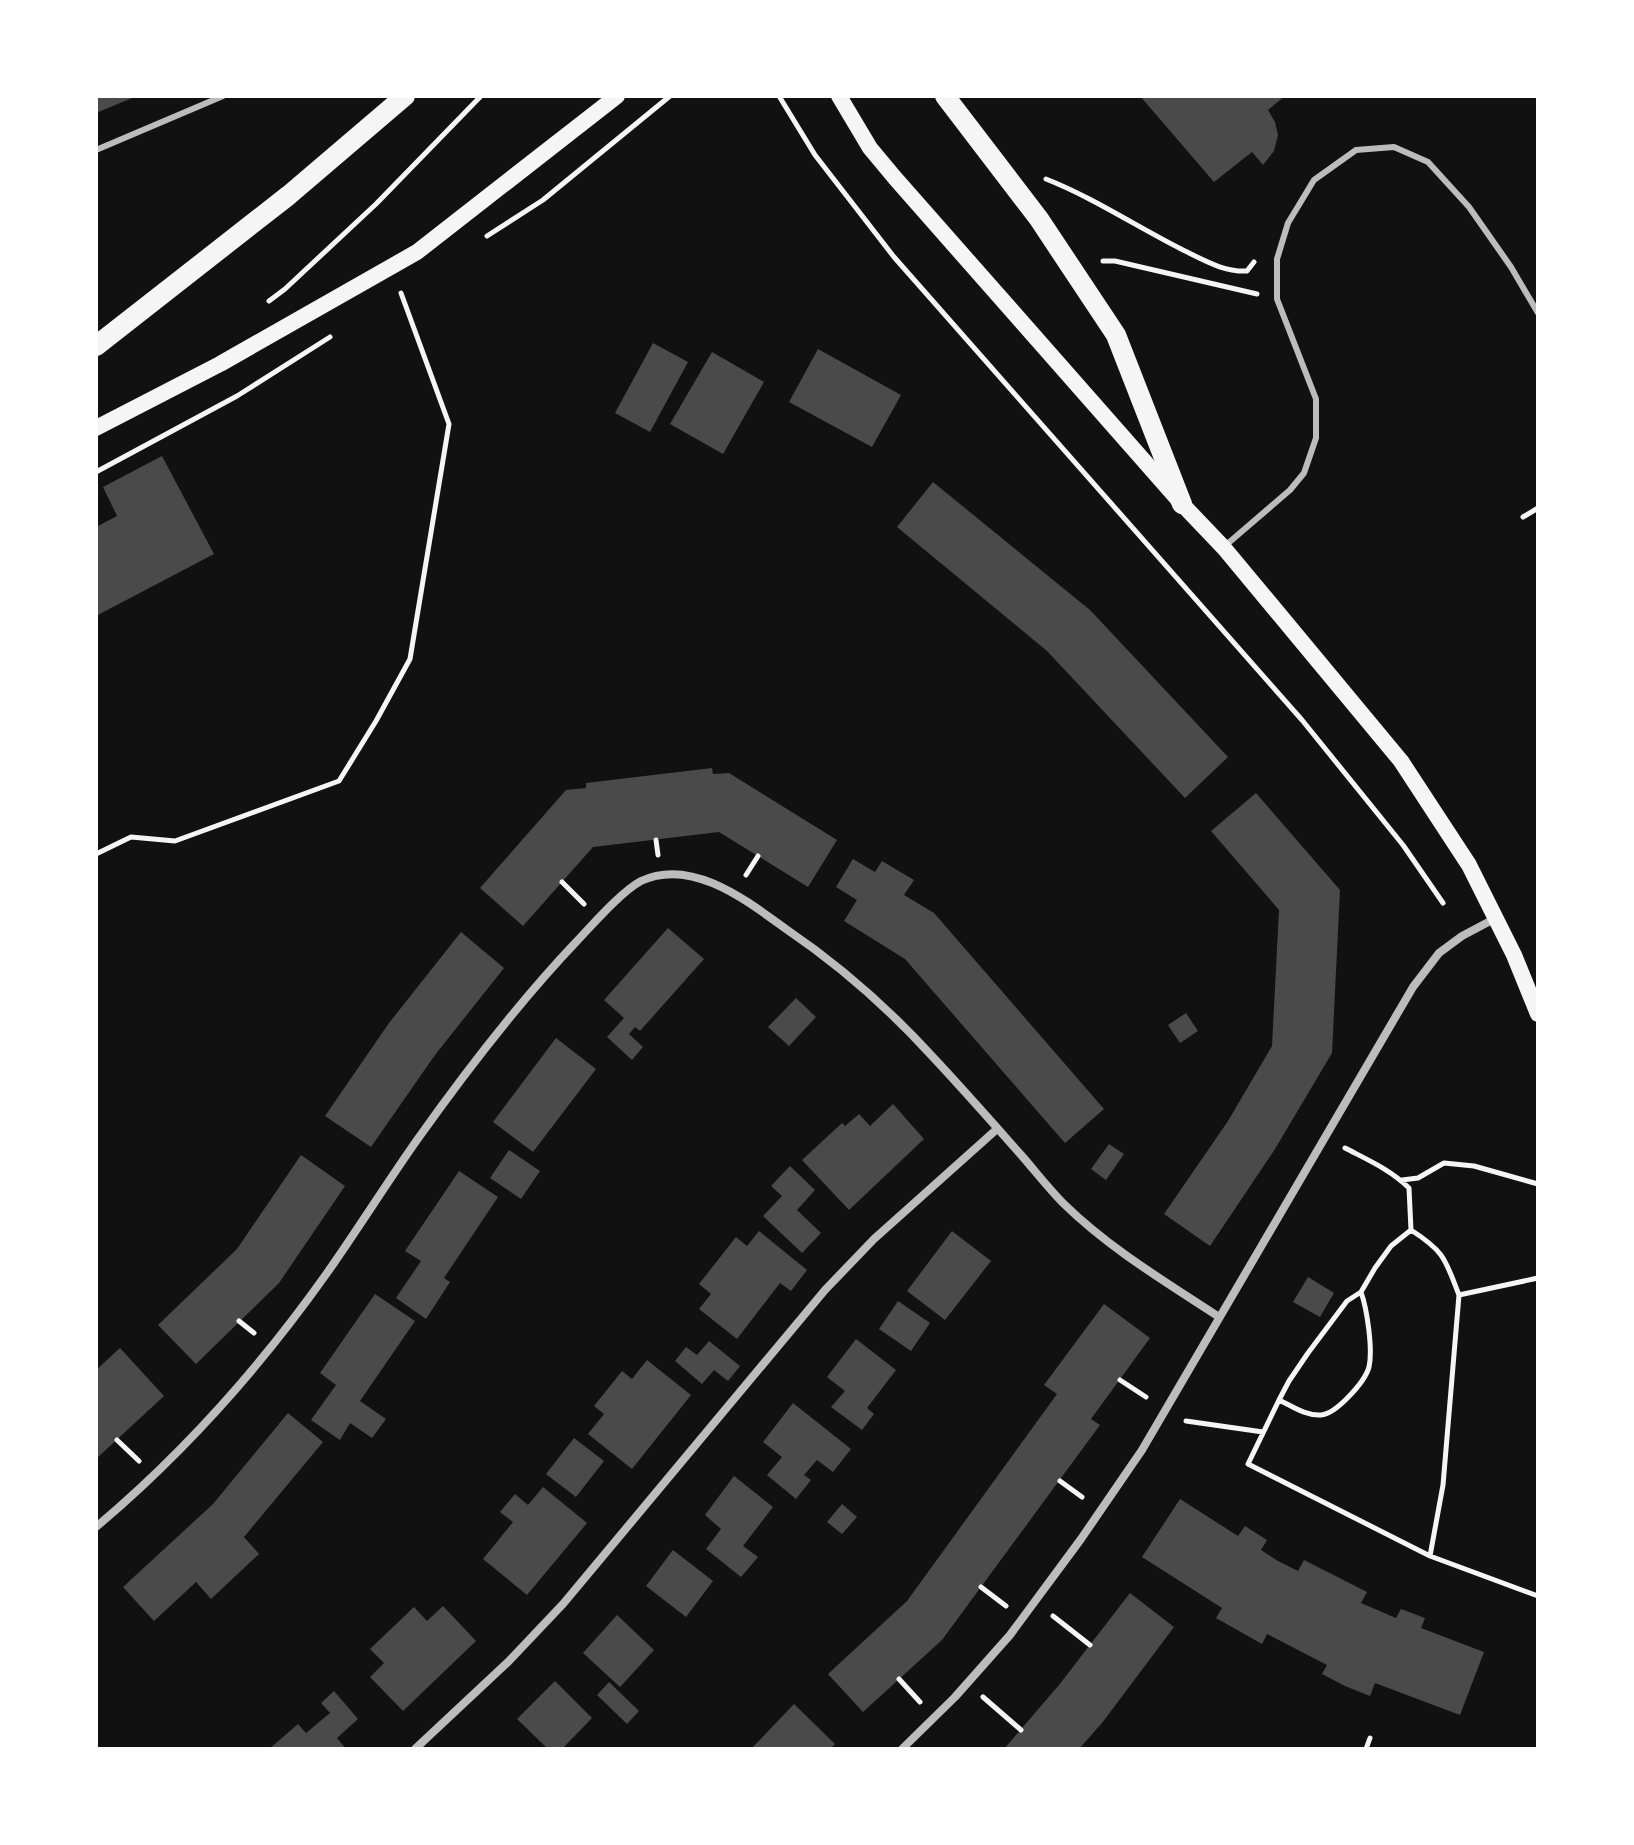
<svg xmlns="http://www.w3.org/2000/svg" width="1634" height="1845" font-family="Arial,sans-serif">
  <style>
    .building { fill: #4a4a4a }
    .lines { fill: none; stroke-linecap: round; stroke-linejoin: round }
    .path { stroke: #f5f5f5; stroke-width: 5 }
    .service { stroke: #bcbcbc; stroke-width: 6 }
    .minor { stroke: #bcbcbc; stroke-width: 8 }
    .secondary { stroke: #f5f5f5; stroke-width: 16 }
    .primary { stroke: #f5f5f5; stroke-width: 20 }
  </style>
  <rect width="100%" height="100%" fill="#111"/>
  <path class="building" d="M96,96H137L96,113Z
    M1140,96H1285L1268,110L1275,122L1278,135L1274,151L1263,165L1252,152L1214,182Z
    M653,343L688,362L650,432L615,413Z
    M818,349L901,395L872,447L789,402Z
    M712,352L764,382L723,454L670,424Z
    M162,456L214,554L96,616V527L117,516L103,487Z
    M933,482L1090,610L1228,757L1185,798L1047,651L897,527Z
    M712,768L713,774L729,773L837,840L808,887L719,832L593,847L523,926L480,888L566,790L586,788V783Z
    M1256,793L1340,890L1332,1053L1275,1149L1210,1246L1164,1214L1228,1121L1272,1046L1279,910L1211,831Z
    M853,859L875,872L882,861L914,880L904,895L934,913L1104,1109L1065,1143L905,959L844,921L857,900L836,887Z
    M668,928L704,959L640,1031L635,1027L629,1034L643,1047L632,1060L607,1037L624,1018L604,1000Z
    M461,932L504,968L435,1055L371,1147L325,1116L389,1023Z
    M796,998L816,1017L789,1046L768,1027Z
    M1186,1013L1198,1031L1180,1043L1168,1025Z
    M556,1038L596,1069L533,1152L493,1122Z
    M893,1104L924,1139L849,1210L802,1160L842,1123L845,1126L859,1114L870,1126Z
    M1109,1144L1124,1154L1106,1180L1091,1169Z
    M509,1150L540,1171L521,1199L490,1178Z
    M301,1155L345,1186L279,1283L196,1364L158,1325L237,1249Z
    M790,1166L815,1190L797,1210L821,1233L802,1253L763,1216L782,1196L771,1186Z
    M459,1171L498,1197L444,1278L450,1282L426,1319L396,1298L421,1261L405,1251Z
    M759,1231L807,1270L791,1291L780,1283L737,1339L699,1309L711,1294L699,1284L736,1237L747,1246Z
    M952,1231L991,1261L945,1320L907,1291Z
    M1308,1277L1334,1293L1320,1317L1293,1302Z
    M375,1294L415,1321L360,1401L386,1419L372,1438L350,1423L340,1440L311,1420L336,1385L320,1373Z
    M898,1301L930,1323L911,1351L879,1329Z
    M1104,1304L1150,1338L1091,1419L1100,1425L942,1640L863,1712L828,1674L907,1601L1057,1394L1044,1385Z
    M856,1339L896,1370L867,1408L874,1414L862,1430L831,1407L845,1391L827,1377Z
    M709,1341L740,1366L728,1381L714,1370L702,1384L675,1361L686,1347L697,1355Z
    M120,1348L164,1396L96,1459V1370Z
    M647,1360L691,1395L632,1469L588,1434L604,1414L594,1406L622,1371L632,1379Z
    M793,1403L851,1449L833,1472L817,1460L804,1475L811,1480L796,1499L767,1475L782,1457L763,1442Z
    M288,1413L323,1442L244,1537L259,1554L211,1599L196,1582L154,1621L123,1587L213,1504Z
    M574,1438L604,1461L576,1497L546,1474Z
    M734,1476L773,1507L743,1546L758,1557L741,1577L706,1549L721,1529L705,1515Z
    M543,1487L587,1523L527,1595L483,1559L513,1522L500,1512L515,1494L528,1505Z
    M1180,1499L1238,1536L1245,1526L1267,1540L1261,1550L1278,1561L1298,1571L1304,1560L1367,1592L1361,1603L1396,1618L1401,1609L1425,1618L1421,1628L1484,1652L1460,1715L1375,1683L1370,1696L1345,1686L1322,1674L1327,1665L1267,1634L1262,1644L1216,1618L1222,1608L1142,1557Z
    M842,1504L857,1517L842,1534L827,1522Z
    M673,1550L713,1581L686,1617L646,1586Z
    M1130,1593L1174,1627L1102,1723L1079,1749H1004L1059,1685Z
    M443,1606L476,1641L403,1711L370,1677L384,1663L370,1649L414,1607L427,1621Z
    M617,1615L654,1650L620,1687L583,1653Z
    M555,1681L592,1718L562,1749H548L517,1719Z
    M609,1682L639,1711L627,1724L597,1695Z
    M334,1691L358,1719L337,1738L346,1749H269L298,1724L306,1733L330,1713L321,1703Z
    M794,1704L835,1744L830,1749H751Z"/>
  <g class="lines">
    <path class="path" d="M779,96L815,155L894,257L1302,720L1403,845L1443,903
      M1046,179C1094,198 1137,227 1183,250C1204,260 1223,272 1247,271L1254,262
      M487,236L543,200L670,96
      M1103,261H1115L1257,294
      M269,301L285,289L376,204L481,96
      M96,472L237,396L330,337
      M1523,517L1538,508
      M656,840L658,855
      M96,854L131,837L175,841L339,781L376,721L410,659L449,424L401,293
      M746,875L758,856
      M562,882L584,904
      M1345,1148C1368,1160 1391,1170 1409,1188L1411,1230C1445,1252 1445,1259 1459,1295L1538,1278
      M1402,1180L1418,1178L1444,1163L1474,1166L1538,1184
      M1361,1292C1367,1309 1373,1349 1369,1367C1365,1382 1336,1414 1321,1415C1305,1416 1292,1406 1279,1400L1289,1381L1308,1353L1347,1301L1361,1292L1375,1268L1391,1246L1411,1230
      M239,1321L254,1333
      M1120,1380L1146,1397
      M1279,1400L1248,1464L1430,1556L1538,1596
      M1186,1421L1263,1432
      M117,1440L139,1461
      M1060,1481L1082,1497
      M1430,1556L1443,1485L1459,1295
      M981,1587L1006,1606
      M1053,1616L1090,1645
      M899,1679L920,1702
      M983,1697L1021,1730
      M1366,1749L1370,1738"/>
    <path class="service" d="M96,150L223,96
      M1226,545L1290,490L1304,473L1316,438V399L1277,299V259L1288,223L1314,180L1356,150L1394,147L1428,162L1469,207L1511,267L1538,313"/>
    <path class="minor" d="M96,1527C186,1451 259,1369 327,1273C358,1229 386,1184 417,1140C466,1071 518,1003 577,941C593,924 622,891 641,881C692,857 747,901 786,929C839,965 888,1008 931,1055C962,1088 992,1122 1022,1156C1036,1172 1049,1189 1064,1204C1110,1249 1166,1282 1219,1317
      M415,1749L508,1662L563,1604L825,1290L874,1239L997,1129
      M902,1749L955,1697L1010,1635L1081,1539L1142,1450L1413,987L1439,953L1462,936L1496,918"/>
    <path class="secondary" d="M839,96L870,148L895,178L1182,504L1224,548L1401,761L1469,865L1514,955L1538,1014
      M96,428L220,364L417,252L617,96"/>
    <path class="primary" d="M945,96L1039,219L1116,335L1182,504
      M96,346L289,195L405,96"/>
  </g>
  <rect width="1634" height="1845" fill="none" stroke="#ffffff" stroke-width="196"/>
</svg>
